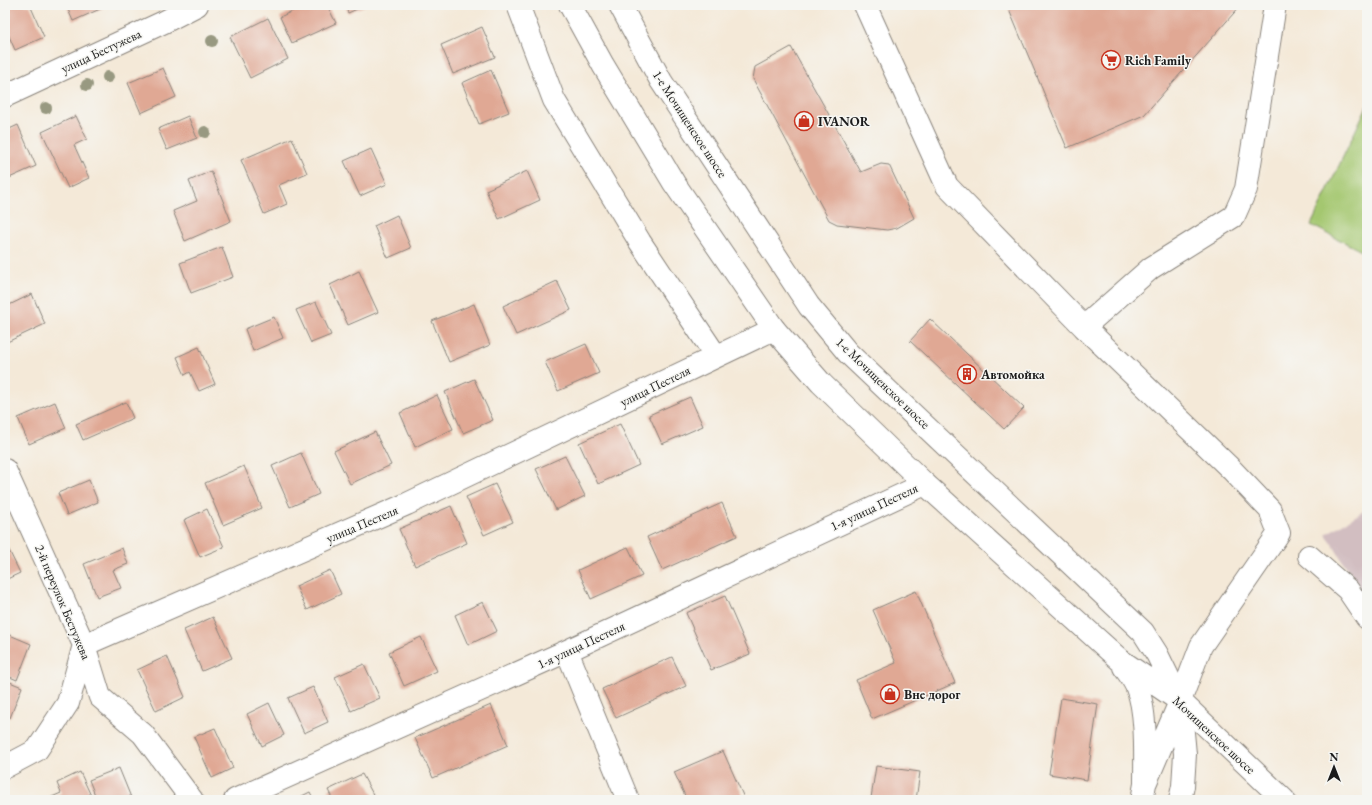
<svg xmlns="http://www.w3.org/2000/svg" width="1372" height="805" font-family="'EB Garamond',serif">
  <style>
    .industrial { fill: #d2bec1 }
    .green { fill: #a4c770; stroke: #607246 }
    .building { fill: #e0a894 }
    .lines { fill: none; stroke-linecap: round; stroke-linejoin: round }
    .minor-casing { stroke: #88827a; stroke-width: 24 }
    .major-casing { stroke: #88827a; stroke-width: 24 }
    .minor { stroke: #fff; stroke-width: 22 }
    .major { stroke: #fff; stroke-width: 22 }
    .tree { fill: #989981 }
    .labels { text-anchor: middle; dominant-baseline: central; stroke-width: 3; stroke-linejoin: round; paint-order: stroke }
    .street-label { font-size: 13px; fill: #1c1c1c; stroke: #f6f6f2 }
    .poi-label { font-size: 13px; font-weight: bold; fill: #1c1c1c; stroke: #f6f6f2; text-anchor: start }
  </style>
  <rect width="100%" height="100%" fill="#f6f6f2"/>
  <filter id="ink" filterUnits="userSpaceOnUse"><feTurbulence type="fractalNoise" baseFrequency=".025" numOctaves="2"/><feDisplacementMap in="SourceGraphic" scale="8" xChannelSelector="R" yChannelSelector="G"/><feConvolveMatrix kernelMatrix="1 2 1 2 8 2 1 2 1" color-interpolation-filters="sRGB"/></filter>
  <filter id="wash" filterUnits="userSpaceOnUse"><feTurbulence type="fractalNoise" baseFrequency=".012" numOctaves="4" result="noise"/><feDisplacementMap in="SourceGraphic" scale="16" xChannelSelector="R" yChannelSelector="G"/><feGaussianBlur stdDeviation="0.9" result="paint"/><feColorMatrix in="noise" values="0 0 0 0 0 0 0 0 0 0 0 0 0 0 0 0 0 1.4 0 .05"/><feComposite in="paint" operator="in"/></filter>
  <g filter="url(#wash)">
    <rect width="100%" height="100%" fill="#f4e9d8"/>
    <path class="industrial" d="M1367,509V600L1326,534Z"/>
    <path class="green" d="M1367,106V254L1311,225Z"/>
    <g id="blocks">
      <path class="building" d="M9,5H30L44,37L15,50L5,27V7Z
        M66,5H109L73,21Z
        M305,5H327L336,23L292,43L280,17Z
        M345,5H366L348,13Z
        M1007,5H1241L1144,115L1067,148Z
        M268,18L288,59L250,78L230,37Z
        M482,27L495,57L453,74L441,45Z
        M791,47L861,172L881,164L889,165L914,218L897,228L887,230L837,224L829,220L753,79L755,67Z
        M163,68L176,97L141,113L128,83Z
        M491,70L509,112L479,124L462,83Z
        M76,116L87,139L74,145L89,178L68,188L42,132Z
        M188,116L197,138L167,150L158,129Z
        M18,125L36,166L7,179L5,175V131Z
        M292,138L307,173L279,185L287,204L264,214L241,160Z
        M371,149L387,184L360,196L344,161Z
        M211,171L231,221L185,241L173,211L197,201L189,181Z
        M527,171L540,200L499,219L486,190Z
        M397,215L411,248L388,258L374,226Z
        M222,247L233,277L191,293L180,263Z
        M359,271L378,312L348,325L330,285Z
        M557,281L571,310L516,335L503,306Z
        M32,294L45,324L5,343V307Z
        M316,302L331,335L311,343L296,310Z
        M474,304L490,345L449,362L432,321Z
        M274,317L283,338L253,351L245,329Z
        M930,319L1024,408L1004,429L910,341Z
        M586,344L599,373L558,391L545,362Z
        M199,347L215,384L199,391L190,372L185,375L177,357Z
        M474,379L493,420L463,433L445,392Z
        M437,395L453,429L415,447L400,413Z
        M690,397L703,426L662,444L649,415Z
        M55,402L66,428L29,444L18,418Z
        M126,402L133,418L83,440L76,424Z
        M620,424L639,465L598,484L579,443Z
        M375,432L391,465L350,484L334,451Z
        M301,453L319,494L290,507L272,466Z
        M565,456L585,496L556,510L536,469Z
        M244,466L262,508L223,525L205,483Z
        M89,480L98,502L67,515L58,493Z
        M495,484L513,522L484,535L466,497Z
        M722,503L737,536L662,570L647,537Z
        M451,506L467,543L415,566L399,529Z
        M207,509L224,547L200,557L184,520Z
        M5,542L20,573L5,580Z
        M628,547L642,576L591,599L578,570Z
        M122,548L128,564L113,570L121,588L97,597L84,564Z
        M330,570L341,594L307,610L296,586Z
        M916,591L955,683L872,719L856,680L896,663L873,610Z
        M725,596L750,654L711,670L686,613Z
        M483,602L497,631L468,645L455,615Z
        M213,617L232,658L202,671L184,630Z
        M5,633L31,644L17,680L5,675Z
        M421,637L437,671L404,686L389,652Z
        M167,656L185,697L156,711L137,670Z
        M672,657L686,686L616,718L602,689Z
        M364,664L380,698L351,711L335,677Z
        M5,680L22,687L10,718L5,716Z
        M313,687L328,722L304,733L288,698Z
        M1061,698L1098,704L1087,780L1049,774Z
        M269,703L284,735L262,746L247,714Z
        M491,705L508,745L433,778L415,738Z
        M215,728L233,768L212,778L194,737Z
        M723,751L745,800H687L674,772Z
        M876,766L920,772L916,800H886L871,798Z
        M119,768L132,800H97L89,780Z
        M80,772L93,800H45L61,793L57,783Z
        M362,774L375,798L370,800H333L328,790Z
        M310,792L314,800H294Z"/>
    </g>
  </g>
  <g filter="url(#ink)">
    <use href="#blocks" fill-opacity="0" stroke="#88827a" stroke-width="1"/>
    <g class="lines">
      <g class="minor-casing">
        <path id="minor" d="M518,5L554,100L640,242L716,356
          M865,5L947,186L1084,327L1230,468L1270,510L1279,533L1201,646L1180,701
          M5,96L164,22L197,5
          M1084,327L1151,268L1234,216L1246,189L1275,5
          M5,470L84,645L100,697L143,734L192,800
          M1309,556L1348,590L1367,618
          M567,651L628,800
          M5,767L37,750L68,703L84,645L407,504L774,329
          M235,800L567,651L925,484"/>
      </g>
      <g class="major-casing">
        <path id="major" d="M570,5L603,65L674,183L774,329L821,383L925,484L1120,660L1180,701L1284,800
          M620,5L661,81L809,306L848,353L1143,632L1157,654L1180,701L1185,754L1183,786L1180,800
          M1124,667C1128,673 1134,680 1137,688C1147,711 1145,758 1145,784
          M1142,800L1145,784L1179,704"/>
      </g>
      <use href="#minor" class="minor"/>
      <use href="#major" class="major"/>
    </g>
    <g class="tree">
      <circle cx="212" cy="41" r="6"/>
      <circle cx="108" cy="77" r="6"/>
      <circle cx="87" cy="85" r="6"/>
      <circle cx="46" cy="108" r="6"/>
      <circle cx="205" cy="132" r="6"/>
    </g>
  </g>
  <defs>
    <g id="supermarket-ring" transform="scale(1)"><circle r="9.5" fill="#f6f6f2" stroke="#c8321e" stroke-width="1.5"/><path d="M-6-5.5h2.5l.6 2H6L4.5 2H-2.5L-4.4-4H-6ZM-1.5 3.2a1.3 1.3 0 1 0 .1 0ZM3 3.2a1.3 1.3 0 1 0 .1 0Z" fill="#c8321e"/></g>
    <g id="shop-ring" transform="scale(1)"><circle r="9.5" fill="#f6f6f2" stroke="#c8321e" stroke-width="1.5"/><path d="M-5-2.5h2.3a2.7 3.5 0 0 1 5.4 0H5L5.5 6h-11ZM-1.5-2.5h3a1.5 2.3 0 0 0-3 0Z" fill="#c8321e"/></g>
    <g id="building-ring" transform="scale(1)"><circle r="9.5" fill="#f6f6f2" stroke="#c8321e" stroke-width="1.5"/><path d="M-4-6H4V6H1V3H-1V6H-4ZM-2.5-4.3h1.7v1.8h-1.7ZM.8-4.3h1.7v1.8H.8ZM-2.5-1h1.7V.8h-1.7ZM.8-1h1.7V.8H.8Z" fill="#c8321e"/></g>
  </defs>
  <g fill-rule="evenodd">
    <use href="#supermarket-ring" x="1111" y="60"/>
    <use href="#shop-ring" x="804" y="121"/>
    <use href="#building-ring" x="967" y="374"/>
    <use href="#shop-ring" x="890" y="694"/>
  </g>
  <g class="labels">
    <g class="street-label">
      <text transform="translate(101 51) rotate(-25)">улица Бестужева</text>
      <text transform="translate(690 124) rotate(57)">1-е Мочищенское шоссе</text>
      <text transform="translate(883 383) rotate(44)">1-е Мочищенское шоссе</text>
      <text transform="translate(655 386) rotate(-26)">улица Пестеля</text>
      <text transform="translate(874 507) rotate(-25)">1-я улица Пестеля</text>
      <text transform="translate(362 524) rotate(-23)">улица Пестеля</text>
      <text transform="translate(63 602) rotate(67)">2-й переулок Бестужева</text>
      <text transform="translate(581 645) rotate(-25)">1-я улица Пестеля</text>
      <text transform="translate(1214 735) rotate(43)">Мочищенское шоссе</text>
    </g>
    <g class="poi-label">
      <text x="1125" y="60">Rich Family</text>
      <text x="818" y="121">IVANOR</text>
      <text x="981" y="374">Автомойка</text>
      <text x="904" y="694">Вне дорог</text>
    </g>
  </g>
  <rect width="1372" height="805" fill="none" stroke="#f6f6f2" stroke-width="20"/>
  <g transform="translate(1334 767)" stroke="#f6f6f2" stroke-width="3" paint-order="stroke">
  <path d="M0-3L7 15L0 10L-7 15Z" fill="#1c1c1c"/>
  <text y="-6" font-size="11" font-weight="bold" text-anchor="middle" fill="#1c1c1c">N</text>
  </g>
</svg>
